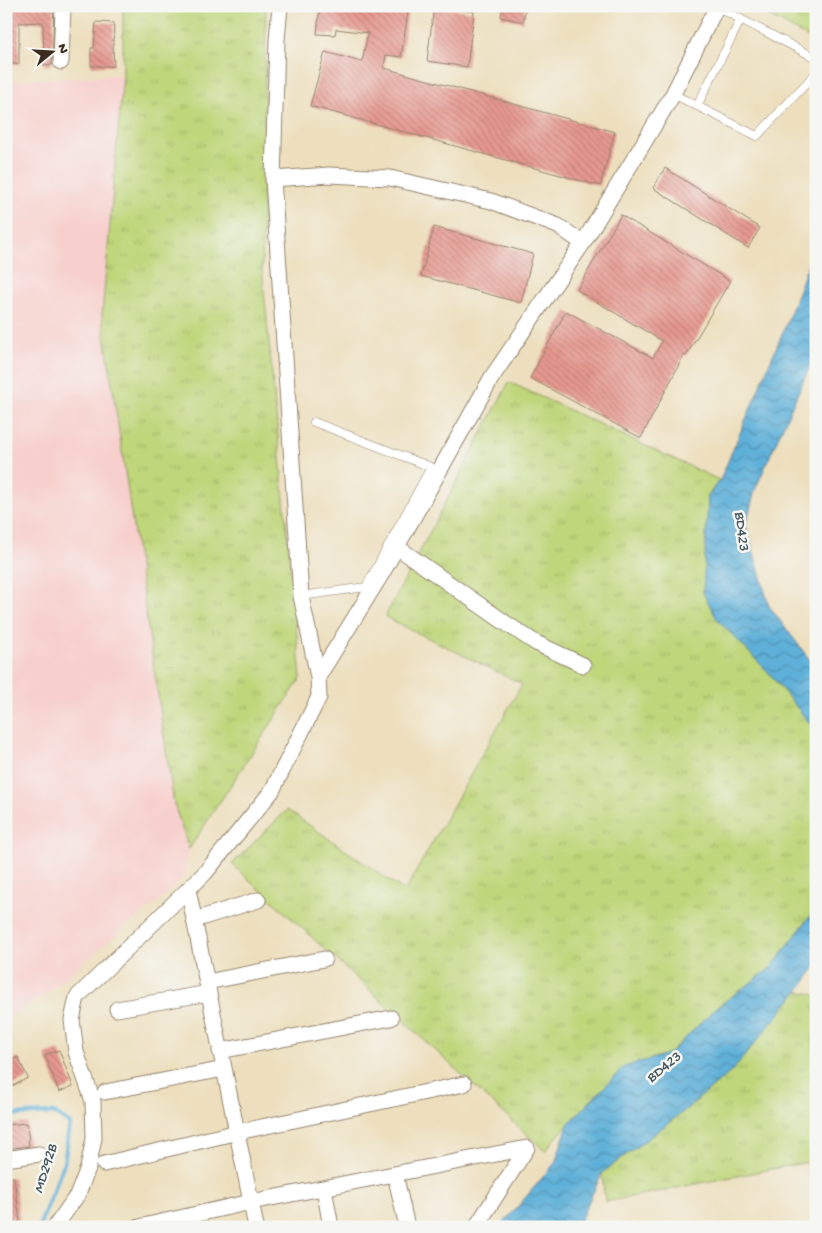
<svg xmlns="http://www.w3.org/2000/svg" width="822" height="1233" font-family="'Gochi Hand',sans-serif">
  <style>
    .built { fill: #f7d0cd }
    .grass { fill: url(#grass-tufts); stroke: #7d804c }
    .water { fill: url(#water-waves); stroke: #4c6d7c }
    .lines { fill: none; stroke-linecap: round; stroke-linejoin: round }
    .stream { stroke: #5eb0d9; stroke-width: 4.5 }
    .building { fill: url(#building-back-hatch) }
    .lane-casing { stroke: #94846e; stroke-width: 9 }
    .street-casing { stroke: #94846e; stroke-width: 17 }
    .lane { stroke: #fff; stroke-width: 8 }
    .street { stroke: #fff; stroke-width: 15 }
    .labels { text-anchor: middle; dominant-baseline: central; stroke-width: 5; stroke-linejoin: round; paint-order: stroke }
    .water-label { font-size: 15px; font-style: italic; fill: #47595f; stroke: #f6f6f2 }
  </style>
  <defs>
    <pattern id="grass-tufts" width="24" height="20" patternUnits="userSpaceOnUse" patternTransform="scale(1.25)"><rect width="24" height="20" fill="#bfd67a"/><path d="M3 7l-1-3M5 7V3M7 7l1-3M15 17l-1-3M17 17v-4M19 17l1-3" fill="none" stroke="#a5b869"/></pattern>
    <pattern id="water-waves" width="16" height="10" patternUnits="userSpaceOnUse" patternTransform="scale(1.25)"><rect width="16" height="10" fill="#5eb0d9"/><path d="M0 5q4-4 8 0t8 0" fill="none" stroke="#4f8faf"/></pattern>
    <pattern id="building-back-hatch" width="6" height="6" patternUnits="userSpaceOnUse" patternTransform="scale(1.25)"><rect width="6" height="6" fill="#e79990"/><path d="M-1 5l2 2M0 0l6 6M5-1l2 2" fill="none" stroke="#bc7d75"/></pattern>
  </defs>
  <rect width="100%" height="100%" fill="#f6f6f2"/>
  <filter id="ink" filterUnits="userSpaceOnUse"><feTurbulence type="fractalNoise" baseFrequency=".02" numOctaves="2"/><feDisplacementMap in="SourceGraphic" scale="10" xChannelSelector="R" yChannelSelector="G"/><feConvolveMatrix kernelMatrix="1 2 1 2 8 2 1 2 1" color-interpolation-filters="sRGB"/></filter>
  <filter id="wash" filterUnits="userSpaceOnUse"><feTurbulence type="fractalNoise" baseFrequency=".0096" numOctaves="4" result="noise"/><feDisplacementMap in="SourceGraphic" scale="20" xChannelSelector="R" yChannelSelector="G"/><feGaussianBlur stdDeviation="1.12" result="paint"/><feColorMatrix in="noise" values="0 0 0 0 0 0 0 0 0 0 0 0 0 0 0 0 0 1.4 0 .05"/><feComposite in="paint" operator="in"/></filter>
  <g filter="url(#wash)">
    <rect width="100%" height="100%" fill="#eddfbd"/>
    <path class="built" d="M123,75L102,316L174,804L189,849L185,876L159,901L129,924L51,990L6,1019V81Z"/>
    <path class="grass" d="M123,6H266L262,268L301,678L189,849L174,804L102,316L123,75Z
      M751,6H816V42Z
      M509,382L719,480L708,496L769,673L816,731V908L771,968L717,1007L670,1054L624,1067L568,1124L545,1151L232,864L287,810L405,891L522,684L385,617Z
      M798,991L816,995V1029L813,1037L816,1093V1175L809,1177L808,1162L605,1202L602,1173L679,1115L732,1071Z"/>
    <path class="water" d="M816,243V352L755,490L746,525L769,606L816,668V731L769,673L717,619L703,593L708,496L720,480L787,322Z
      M816,908V967L798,991L732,1071L679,1115L602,1173L577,1227H500L555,1163L568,1124L624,1067L670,1053L717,1007L771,968Z"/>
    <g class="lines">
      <path class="stream" d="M6,1115L54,1113L70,1124L64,1163L39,1227"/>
    </g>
    <g id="blocks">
      <path class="building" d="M6,6H54L52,65L44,66L43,22L19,23V64H6Z
        M320,6H409L401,57L386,55L384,68L615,132L600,186L310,106L325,52L362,62L368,33L336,29L335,35L317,34Z
        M434,6L474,12L467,67L427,61Z
        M503,6H526L523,22L501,17Z
        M96,22L114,23L113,48L114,66H91V48H94Z
        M665,168L760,228L748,248L653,188Z
        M621,215L730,281L686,356L684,355L641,438L530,378L566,311L653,358L662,341L577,290Z
        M434,227L533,254L521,303L421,276Z
        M59,1050L73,1086L59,1092L45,1055Z
        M18,1057L28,1078L6,1089V1063Z
        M27,1123L29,1146L6,1149V1125Z
        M14,1177L20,1222L16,1223L12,1218L6,1217V1178Z"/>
    </g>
  </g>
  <g filter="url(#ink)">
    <use href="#blocks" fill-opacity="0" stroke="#94846e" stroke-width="1"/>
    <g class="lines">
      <g class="lane-casing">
        <path id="lane" d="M717,7L816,58
          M673,94L757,136L816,73
          M697,106L741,19
          M301,596L366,587L431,467L314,422"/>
      </g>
      <g class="street-casing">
        <path id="street" d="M280,6L277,40L273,179L301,596L318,677
          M61,62L63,6
          M273,179L329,175L390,178L491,201L558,226L583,243
          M397,547L504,622L536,643L583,665
          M188,889L256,1227
          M194,920L258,900
          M207,982L324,959
          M117,1009L209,993
          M220,1051L391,1018
          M105,1092L224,1069
          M6,1159L39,1154
          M104,1164L238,1132L464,1084
          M395,1174L407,1227
          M324,1188L331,1227
          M6,1226H7
          M55,1227L78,1194L88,1168L94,1138L93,1101L76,1052L72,1020L77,997L205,873L272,791L319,697L318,677L381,575L492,377L583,243L672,96L717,6
          M139,1227L251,1202L527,1148L476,1227"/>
      </g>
      <use href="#lane" class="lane"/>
      <use href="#street" class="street"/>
    </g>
  </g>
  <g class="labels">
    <g class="water-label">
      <text transform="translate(741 531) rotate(83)">BD423</text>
      <text transform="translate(664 1068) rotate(-39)">BD423</text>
      <text transform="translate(46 1169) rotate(-73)">MD292B</text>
    </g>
  </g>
  <rect width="822" height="1233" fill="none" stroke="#f6f6f2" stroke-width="25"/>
  <g transform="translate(52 52) rotate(72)" stroke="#f6f6f2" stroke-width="4" paint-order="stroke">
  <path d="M0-4L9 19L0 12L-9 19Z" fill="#3b2a1e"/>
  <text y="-8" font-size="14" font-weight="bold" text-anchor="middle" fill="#3b2a1e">N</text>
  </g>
</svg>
